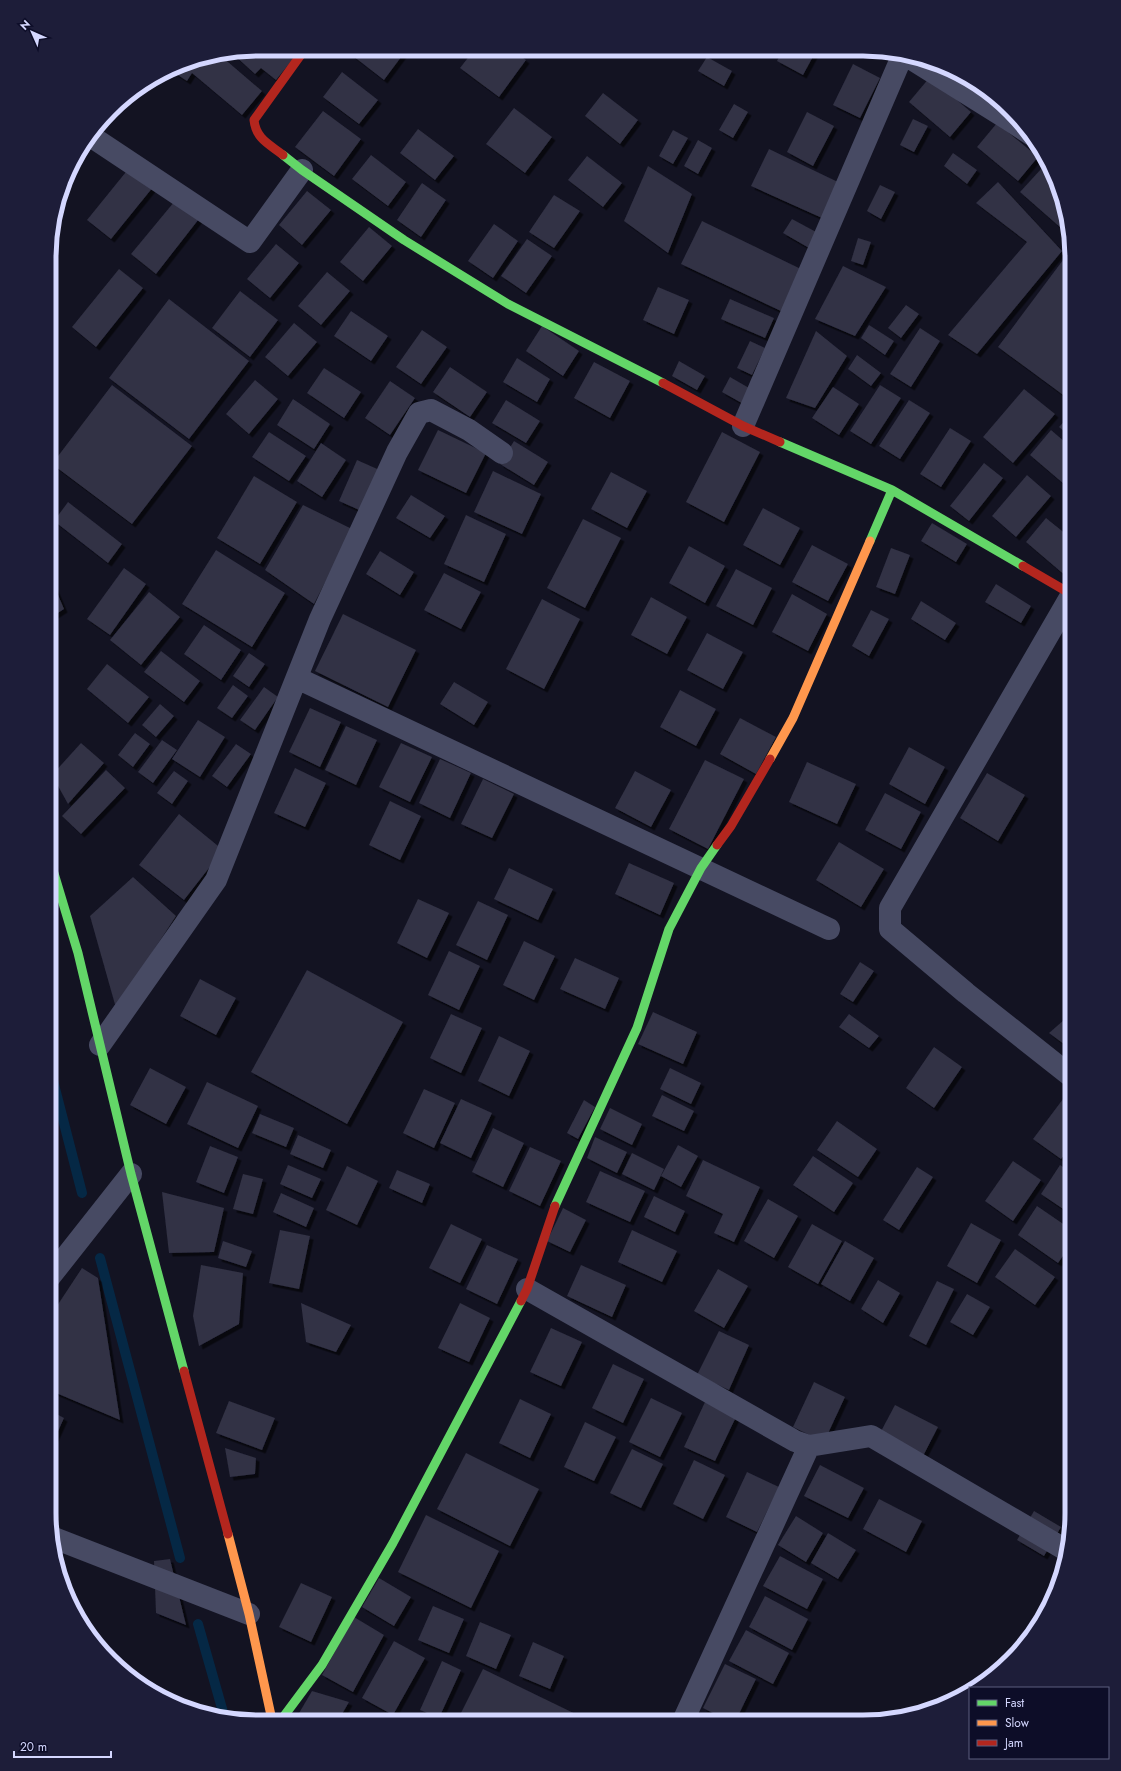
<svg xmlns="http://www.w3.org/2000/svg" width="1121" height="1771" font-family="Jost,sans-serif">
  <style>
    .lines { fill: none; stroke-linecap: round; stroke-linejoin: round }
    .stream { stroke: #052845; stroke-width: 10 }
    .building { fill: #313144; filter: url(#shadow) }
    .street { stroke: #474a63; stroke-width: 22 }
    .fast { stroke: #63d668; stroke-width: 9 }
    .slow { stroke: #ff974d; stroke-width: 9 }
    .jam { stroke: #b3261e; stroke-width: 9 }
    .rim { fill: none; stroke: #d4d7ff; stroke-width: 5 }
  </style>
  <defs>
    <filter id="shadow"><feDropShadow dx="3.5" dy="3.5" stdDeviation="0" flood-color="#0009"/></filter>
  </defs>
  <rect width="100%" height="100%" fill="#131322"/>
  <g class="lines">
    <path class="stream" d="M50,1069L82,1193
      M100,1258L180,1558
      M198,1624L225,1719"/>
  </g>
  <path class="building" d="M258,49H301L276,80L261,68L255,74L233,54Z
    M344,49H407L384,80Z
    M474,50H512L526,60L499,97L460,68Z
    M782,51H816L803,75L777,61Z
    M221,56L262,91L242,115L192,73L187,81L170,70L178,65Z
    M707,57L732,71L724,86L698,71Z
    M853,64L880,78L860,118L833,105Z
    M342,72L378,100L359,124L323,97Z
    M930,77L971,112L950,137L909,102Z
    M603,93L638,120L620,144L585,116Z
    M734,104L748,112L733,138L719,130Z
    M514,108L552,137L525,173L486,144Z
    M323,111L361,139L334,176L295,147Z
    M807,112L834,126L813,166L787,152Z
    M913,119L928,126L914,152L900,145Z
    M997,123L1038,157L1018,181L977,147Z
    M418,129L454,156L435,180L400,153Z
    M673,130L688,138L673,164L659,156Z
    M698,140L712,148L698,174L684,166Z
    M769,149L838,182L822,218L751,186Z
    M953,153L977,170L967,184L944,166Z
    M371,155L406,182L388,206L352,179Z
    M587,156L622,183L603,207L568,180Z
    M134,162L158,181L111,239L87,220Z
    M648,166L692,194L668,253L624,221Z
    M1042,168L1057,181L1065,223L1061,228L1020,192Z
    M998,182L1062,251L977,354L948,335L1027,242L976,203Z
    M422,183L446,200L421,237L397,220Z
    M880,185L895,192L881,219L867,211Z
    M307,191L331,210L302,245L279,225Z
    M554,195L580,211L554,248L529,232Z
    M179,196L202,215L156,274L131,254Z
    M792,219L818,233L809,248L783,233Z
    M702,221L803,270L783,312L681,264Z
    M494,224L518,241L493,278L468,261Z
    M369,227L392,246L363,281L340,262Z
    M1067,231L1068,240L1063,236Z
    M858,238L871,242L863,265L851,261Z
    M527,239L552,256L526,293L501,276Z
    M276,244L299,263L270,298L247,279Z
    M1063,260L1072,262V398L1070,400L998,347Z
    M843,266L886,287L855,336L815,319Z
    M119,269L143,288L96,347L72,327Z
    M327,272L350,291L321,325L298,306Z
    M658,287L689,300L674,334L643,320Z
    M240,291L278,320L250,357L212,328Z
    M169,299L249,361L189,439L109,378Z
    M730,299L774,318L765,338L721,319Z
    M906,305L919,314L901,338L888,328Z
    M351,311L388,336L371,361L334,336Z
    M294,323L317,342L288,376L265,357Z
    M869,325L894,341L885,355L861,338Z
    M542,326L579,351L563,376L526,351Z
    M920,328L940,341L911,387L890,374Z
    M422,330L447,347L421,384L396,367Z
    M816,331L847,356L815,408L786,398Z
    M750,341L765,348L752,375L737,368Z
    M857,355L881,373L871,386L848,369Z
    M517,358L550,379L537,402L503,382Z
    M679,361L705,376L697,390L672,376Z
    M594,362L630,381L610,418L574,398Z
    M450,367L487,392L470,417L433,392Z
    M324,368L361,392L344,418L307,393Z
    M730,377L756,392L747,406L722,392Z
    M255,380L278,399L249,434L226,414Z
    M390,381L415,398L390,435L365,418Z
    M112,385L192,446L132,524L52,464Z
    M880,385L901,398L871,444L850,431Z
    M833,387L859,404L839,435L812,418Z
    M1024,389L1055,414L1013,463L983,437Z
    M293,399L330,424L314,449L277,425Z
    M506,400L540,421L526,443L492,423Z
    M909,400L930,413L900,459L879,446Z
    M1072,413V438L1059,427Z
    M950,428L971,441L941,487L920,474Z
    M438,430L486,453L466,493L418,470Z
    M1051,430L1072,448L1071,490L1030,455Z
    M269,432L306,456L289,481L252,457Z
    M722,432L760,452L724,522L686,502Z
    M514,441L548,462L534,485L500,464Z
    M321,443L346,460L322,497L297,481Z
    M357,460L384,472L366,513L339,501Z
    M984,463L1003,478L969,521L950,506Z
    M493,471L541,494L522,534L474,512Z
    M611,472L647,491L627,528L591,509Z
    M1027,475L1051,496L1016,537L992,516Z
    M254,476L297,502L260,564L217,538Z
    M411,495L445,516L430,538L396,518Z
    M68,502L122,544L108,563L54,521Z
    M303,505L352,529L314,604L265,570Z
    M763,508L800,528L780,565L743,545Z
    M466,515L506,534L484,582L444,564Z
    M1046,518L1072,539V571L1067,577L1026,542Z
    M583,519L621,538L585,608L547,588Z
    M932,523L967,544L956,562L921,541Z
    M812,545L848,564L828,601L792,582Z
    M689,546L725,566L705,603L669,583Z
    M891,548L910,555L895,594L876,587Z
    M216,550L285,593L252,647L182,604Z
    M380,551L414,572L400,595L366,574Z
    M124,568L146,584L110,635L87,619Z
    M736,569L772,588L753,625L716,606Z
    M444,573L481,592L461,629L424,610Z
    M50,576L64,609L50,618Z
    M996,584L1031,606L1021,623L985,602Z
    M149,592L180,617L141,665L110,640Z
    M792,594L827,614L808,651L772,632Z
    M651,597L687,617L667,654L631,635Z
    M542,599L580,619L544,689L506,669Z
    M921,601L956,623L945,640L911,619Z
    M871,610L889,619L869,656L852,646Z
    M343,614L416,650L388,707L315,671Z
    M204,625L241,650L221,680L184,654Z
    M707,633L743,652L723,689L687,670Z
    M161,651L200,681L184,702L144,672Z
    M249,653L265,664L249,687L233,676Z
    M107,664L149,697L128,723L87,689Z
    M454,682L488,702L474,725L440,704Z
    M233,685L248,696L232,718L217,708Z
    M264,687L278,697L255,730L240,720Z
    M680,690L716,709L696,746L660,727Z
    M160,704L174,716L156,737L142,725Z
    M310,708L341,722L320,767L289,752Z
    M740,718L776,737L756,774L720,754Z
    M1072,718V731L1066,727Z
    M198,720L225,737L200,777L172,759Z
    M346,726L377,740L356,785L325,770Z
    M135,733L150,744L133,767L118,755Z
    M162,740L177,750L153,783L138,772Z
    M81,743L104,763L68,804L52,775Z
    M401,743L432,757L410,802L379,787Z
    M236,744L251,754L227,787L212,776Z
    M909,747L945,767L925,804L889,784Z
    M440,759L471,773L450,818L419,803Z
    M705,760L744,779L708,849L669,829Z
    M807,762L856,784L837,824L789,802Z
    M295,768L326,783L305,827L274,813Z
    M106,770L125,788L81,834L62,816Z
    M174,771L188,781L172,804L157,793Z
    M635,771L671,790L651,827L615,808Z
    M987,773L1025,795L998,841L960,818Z
    M483,779L514,794L492,838L461,824Z
    M885,793L921,812L901,849L865,830Z
    M390,801L421,816L400,860L369,845Z
    M179,814L223,850L184,900L139,865Z
    M839,842L884,869L861,907L816,880Z
    M629,863L674,883L660,915L615,894Z
    M509,868L553,889L538,920L494,899Z
    M133,877L176,916L116,1008L90,916Z
    M418,899L449,913L427,958L397,943Z
    M478,901L508,915L487,960L456,945Z
    M524,941L555,956L534,1000L503,985Z
    M449,951L480,966L459,1010L428,995Z
    M575,958L619,978L605,1009L560,989Z
    M860,962L874,971L853,1002L840,994Z
    M307,970L403,1022L347,1124L251,1072Z
    M200,979L236,998L216,1035L180,1016Z
    M653,1012L697,1032L683,1064L638,1044Z
    M1072,1013V1050L1049,1033Z
    M451,1014L482,1028L461,1073L430,1058Z
    M849,1014L879,1036L869,1048L839,1027Z
    M499,1036L530,1051L509,1096L478,1081Z
    M934,1047L962,1067L934,1108L906,1088Z
    M150,1068L186,1087L166,1124L130,1105Z
    M670,1068L701,1083L691,1104L660,1089Z
    M207,1082L258,1106L238,1148L187,1124Z
    M424,1089L455,1103L434,1148L403,1133Z
    M662,1095L694,1111L684,1131L652,1116Z
    M461,1099L492,1113L471,1158L440,1143Z
    M1063,1099L1072,1106V1145L1061,1159L1033,1139Z
    M584,1100L595,1107L578,1139L567,1133Z
    M610,1108L642,1124L632,1145L600,1129Z
    M260,1114L294,1128L286,1147L252,1133Z
    M837,1121L877,1149L858,1177L817,1150Z
    M493,1128L524,1143L503,1187L472,1172Z
    M298,1135L331,1150L323,1168L290,1154Z
    M595,1137L627,1152L617,1173L587,1158Z
    M678,1145L698,1156L681,1187L661,1176Z
    M210,1146L238,1157L224,1193L196,1182Z
    M530,1147L561,1161L540,1206L509,1191Z
    M632,1153L664,1169L654,1190L622,1174Z
    M813,1156L853,1183L834,1212L793,1185Z
    M703,1160L760,1187L734,1242L714,1233L723,1214L686,1196Z
    M1013,1161L1041,1180L1013,1221L985,1201Z
    M288,1165L321,1179L312,1198L280,1184Z
    M1060,1165L1072,1173V1215L1041,1194Z
    M347,1166L378,1181L357,1225L326,1210Z
    M917,1167L933,1177L899,1230L883,1220Z
    M397,1170L430,1184L422,1203L389,1188Z
    M600,1171L645,1191L630,1222L586,1202Z
    M243,1174L263,1179L253,1214L233,1209Z
    M162,1192L224,1208L214,1252L169,1253Z
    M281,1193L314,1208L306,1227L273,1212Z
    M654,1196L685,1211L675,1232L644,1217Z
    M768,1199L798,1216L774,1258L744,1241Z
    M1037,1206L1072,1230V1243L1058,1263L1018,1235Z
    M563,1208L586,1220L570,1252L547,1241Z
    M971,1223L1001,1240L977,1283L947,1266Z
    M451,1224L482,1239L460,1283L429,1268Z
    M812,1224L842,1241L818,1284L788,1267Z
    M280,1230L310,1236L299,1289L269,1283Z
    M632,1230L677,1251L662,1282L618,1262Z
    M223,1241L252,1251L246,1267L218,1258Z
    M845,1241L874,1258L850,1301L821,1284Z
    M487,1245L518,1259L497,1304L466,1289Z
    M1015,1249L1055,1277L1035,1305L995,1277Z
    M201,1265L243,1273L239,1324L199,1346L193,1316Z
    M581,1265L626,1285L612,1317L567,1296Z
    M82,1268L98,1278L120,1420L49,1390V1318Z
    M718,1269L748,1286L724,1328L694,1311Z
    M878,1280L900,1293L883,1323L861,1309Z
    M937,1281L954,1289L926,1345L909,1336Z
    M967,1294L990,1307L973,1335L950,1322Z
    M301,1303L351,1325L336,1352L306,1342Z
    M460,1303L490,1318L469,1362L438,1348Z
    M551,1328L582,1342L561,1386L530,1372Z
    M719,1331L749,1345L729,1390L697,1375Z
    M613,1364L644,1379L623,1423L592,1408Z
    M814,1382L845,1397L824,1442L793,1427Z
    M651,1398L682,1413L660,1457L629,1442Z
    M520,1399L551,1414L530,1458L499,1443Z
    M229,1401L275,1418L262,1450L216,1433Z
    M705,1402L736,1417L715,1461L684,1447Z
    M895,1405L938,1427L922,1458L879,1435Z
    M49,1410L64,1418L49,1451Z
    M585,1422L616,1437L594,1481L564,1467Z
    M225,1448L256,1458L255,1474L230,1477Z
    M632,1449L663,1464L641,1508L610,1493Z
    M466,1453L539,1489L510,1546L437,1509Z
    M694,1460L725,1475L703,1519L673,1504Z
    M820,1465L864,1488L848,1518L804,1496Z
    M747,1472L779,1487L757,1532L726,1517Z
    M879,1499L922,1521L906,1552L863,1529Z
    M1034,1511L1061,1527L1044,1556L1017,1540Z
    M426,1515L499,1551L471,1608L398,1572Z
    M796,1516L823,1533L806,1562L778,1545Z
    M828,1533L856,1550L838,1579L811,1563Z
    M780,1556L823,1579L807,1609L763,1586Z
    M170,1559L186,1625L156,1613L154,1561Z
    M379,1578L411,1597L394,1626L362,1607Z
    M301,1583L332,1597L311,1642L279,1627Z
    M765,1596L808,1619L792,1650L749,1627Z
    M433,1606L464,1619L449,1653L418,1640Z
    M354,1617L384,1635L353,1692L322,1675Z
    M480,1622L511,1635L496,1669L466,1656Z
    M746,1630L789,1653L773,1684L729,1661Z
    M394,1641L425,1658L393,1715L362,1698Z
    M533,1642L564,1656L550,1689L519,1676Z
    M442,1661L461,1670L439,1718L420,1710Z
    M725,1664L756,1679L735,1722H731L703,1708Z
    M483,1669L590,1721H457Z
    M312,1691L349,1702L338,1721L295,1720Z
    M380,1713L404,1720V1721H376Z"/>
  <g class="lines">
    <path class="street" d="M905,55L1009,120L1032,135
      M92,137L250,242L302,170
      M743,426L903,54
      M297,678L829,929
      M100,1045L216,880L320,619L397,452L419,413L431,410L469,430L502,453
      M1072,1077L966,993L890,929V908L1072,594
      M49,1278L131,1174
      M527,1289L795,1441L809,1446L871,1436L1066,1550
      M54,1538L249,1614
      M683,1721L809,1446"/>
    <path class="fast" d="M283,155L302,170L404,240L508,304L663,383
      M780,442L892,490L1023,566
      M870,541L892,490
      M50,860L78,953L131,1174L184,1371
      M555,1206L637,1028L669,929L701,868L717,845
      M281,1720L322,1665L393,1543L521,1301"/>
    <path class="slow" d="M770,759L793,718L870,541
      M228,1534L249,1614L272,1720"/>
    <path class="jam" d="M283,155C269,144 256,139 254,120L305,49
      M663,383L743,426L780,442
      M1023,566L1071,594
      M717,845L731,826L770,759
      M521,1301L527,1289L555,1206
      M184,1371L228,1534"/>
  </g>
  <path d="M0 0H1121V1771H0ZM258 56H863A202 202 0 0 1 1065 258V1513A202 202 0 0 1 863 1715H258A202 202 0 0 1 56 1513V258A202 202 0 0 1 258 56Z" fill="#1d1d39" fill-rule="evenodd"/>
  <path class="rim" d="M258 56H863A202 202 0 0 1 1065 258V1513A202 202 0 0 1 863 1715H258A202 202 0 0 1 56 1513V258A202 202 0 0 1 258 56Z"/>
  <rect x="969" y="1687" width="140" height="72" fill="#0d0d28" stroke="#5d5e7e"/>
  <rect x="977" y="1700" width="20" height="6" fill="#63d668" stroke="#5d5e7e"/>
  <text x="1005" y="1707" font-size="12" fill="#d4d7ff">Fast</text>
  <rect x="977" y="1720" width="20" height="6" fill="#ff974d" stroke="#5d5e7e"/>
  <text x="1005" y="1727" font-size="12" fill="#d4d7ff">Slow</text>
  <rect x="977" y="1740" width="20" height="6" fill="#b3261e" stroke="#5d5e7e"/>
  <text x="1005" y="1747" font-size="12" fill="#d4d7ff">Jam</text>
  <g transform="translate(32 32) rotate(315)" stroke="#0d0d28" stroke-width="3" paint-order="stroke">
  <path d="M0-3L7 15L0 10L-7 15Z" fill="#d4d7ff"/>
  <text y="-6" font-size="11" font-weight="bold" text-anchor="middle" fill="#d4d7ff">N</text>
  </g>
  <path d="M14 1751v6h97v-6" fill="none" stroke="#d4d7ff" stroke-width="2"/>
  <text x="20" y="1751" font-size="12" fill="#d4d7ff" stroke="#0d0d28" stroke-width="3" paint-order="stroke">20 m</text>
</svg>
